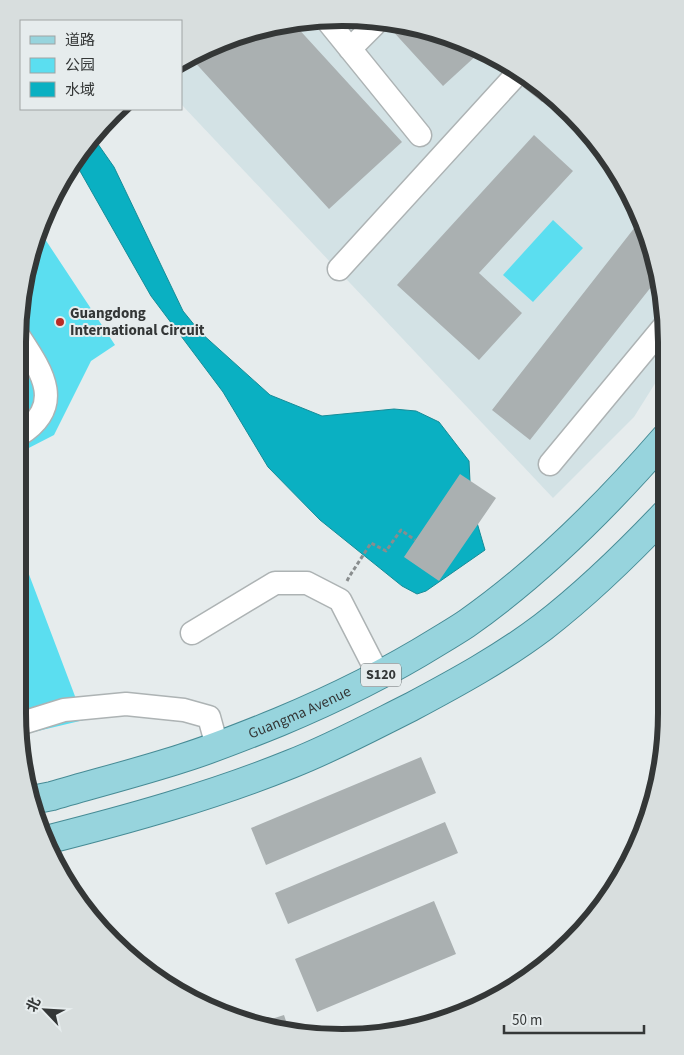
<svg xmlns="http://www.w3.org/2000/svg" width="684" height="1055" font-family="'Source Sans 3','Noto Sans SC',sans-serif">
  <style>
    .built { fill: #d3e2e5 }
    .green { fill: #5bdef0 }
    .water { fill: #0ab0c2; stroke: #178c98 }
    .building { fill: #aab0b1 }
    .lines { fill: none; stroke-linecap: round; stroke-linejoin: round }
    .minor-casing { stroke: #adb3b4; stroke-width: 25 }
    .major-casing { stroke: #478b95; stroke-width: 30 }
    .path { stroke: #898d8e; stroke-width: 3; stroke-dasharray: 4 2.5; stroke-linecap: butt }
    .minor { stroke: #fff; stroke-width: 22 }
    .major { stroke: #97d4dd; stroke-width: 28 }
    .poi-dot { fill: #b92b25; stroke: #e6eced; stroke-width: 2 }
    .labels { text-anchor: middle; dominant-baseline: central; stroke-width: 4; stroke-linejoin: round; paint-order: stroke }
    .shield { fill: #e6eced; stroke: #696d6e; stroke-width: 1 }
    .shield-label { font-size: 14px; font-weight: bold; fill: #343737 }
    .poi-label { font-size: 15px; font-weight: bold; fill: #343737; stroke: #e6eced; text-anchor: start }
    .street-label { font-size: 15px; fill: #343737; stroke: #e6eced }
    .rim { fill: none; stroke: #343737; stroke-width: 6 }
  </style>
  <rect width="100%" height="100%" fill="#e6eced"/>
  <path class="built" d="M320,18L446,35L556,98L600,145L633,199L666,321V366L634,417L553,498L181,104V64L198,51Z"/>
  <path class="green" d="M553,220L583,248L533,302L503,275Z
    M39,230L115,345L91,361L54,435L19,453L20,299Z
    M19,548L84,720L21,735L18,713Z"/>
  <path class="water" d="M93,137L114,167L183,311L200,332L270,395L322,416L394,409L416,411L439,422L469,461L471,502L485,550L426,591L417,594L402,586L320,520L268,467L223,392L151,296L76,164Z"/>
  <path class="building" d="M295,25L402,142L329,209L190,57L198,51Z
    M389,27L446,35L479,53L443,86Z
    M527,81L549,94L542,102L523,87Z
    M534,135L573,171L479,273L522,313L479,360L397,285Z
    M639,222L655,282L530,440L492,410Z
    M460,474L496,498L439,581L404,557Z
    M421,757L436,793L266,865L251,828Z
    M445,822L458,853L288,924L275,893Z
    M434,901L456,954L317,1012L295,959Z
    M284,1015L289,1030L256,1024Z"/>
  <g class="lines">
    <g class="minor-casing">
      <path id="minor" d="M326,19L420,135
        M350,49L374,25
        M339,269L516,75
        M19,435C65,406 43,373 20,338
        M550,464L666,324
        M192,633L275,583H307L340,600L379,676
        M19,724L64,710L126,704L184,710L209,717L217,746"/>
    </g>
    <g class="major-casing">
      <g id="major">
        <path id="s1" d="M32,800L52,796C96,783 140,772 183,758C215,748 247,735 279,722C334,699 387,673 437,642C447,636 457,630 466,624C540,572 606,506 665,438"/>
        <path d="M46,840C129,819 212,796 291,764C332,748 371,727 411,707C456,683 502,658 543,627C587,593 627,554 665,514"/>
      </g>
    </g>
    <path class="path" d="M347,581L349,577L371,543L386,551L401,530L415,540"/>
    <use href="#minor" class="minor"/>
    <use href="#major" class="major"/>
  </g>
  <circle class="poi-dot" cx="60" cy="322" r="5"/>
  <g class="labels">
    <rect class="shield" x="361" y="663.5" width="40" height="23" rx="4"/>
    <g class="shield-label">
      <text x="381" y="675">S120</text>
    </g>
    <g class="poi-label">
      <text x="70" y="313">Guangdong<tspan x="70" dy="17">International Circuit</tspan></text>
    </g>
    <g class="street-label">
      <text stroke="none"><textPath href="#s1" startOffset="282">Guangma Avenue</textPath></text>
    </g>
  </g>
  <path d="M0 0H684V1055H0ZM342 26H342A316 316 0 0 1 658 342V713A316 316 0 0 1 342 1029H342A316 316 0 0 1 26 713V342A316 316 0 0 1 342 26Z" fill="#d8dede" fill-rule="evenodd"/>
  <path class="rim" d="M342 26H342A316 316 0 0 1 658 342V713A316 316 0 0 1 342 1029H342A316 316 0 0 1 26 713V342A316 316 0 0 1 342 26Z"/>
  <rect x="20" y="20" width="162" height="90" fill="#e6eced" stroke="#9fa4a4"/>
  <rect x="30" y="36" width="25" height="8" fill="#97d4dd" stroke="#9fa4a4"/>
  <text x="65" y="45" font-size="15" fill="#343737">道路</text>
  <rect x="30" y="58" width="25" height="15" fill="#5bdef0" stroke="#9fa4a4"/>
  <text x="65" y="70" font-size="15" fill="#343737">公园</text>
  <rect x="30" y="82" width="25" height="15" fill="#0ab0c2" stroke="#9fa4a4"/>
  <text x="65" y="95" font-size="15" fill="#343737">水域</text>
  <g transform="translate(45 1010) rotate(295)" stroke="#e6eced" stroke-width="4" paint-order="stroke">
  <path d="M0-4L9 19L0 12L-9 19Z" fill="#343737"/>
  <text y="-8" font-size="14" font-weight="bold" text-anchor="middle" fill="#343737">北</text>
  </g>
  <path d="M504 1025v8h140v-8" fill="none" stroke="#343737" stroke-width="2.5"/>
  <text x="512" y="1025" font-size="15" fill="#343737" stroke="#e6eced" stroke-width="4" paint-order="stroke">50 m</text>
</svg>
